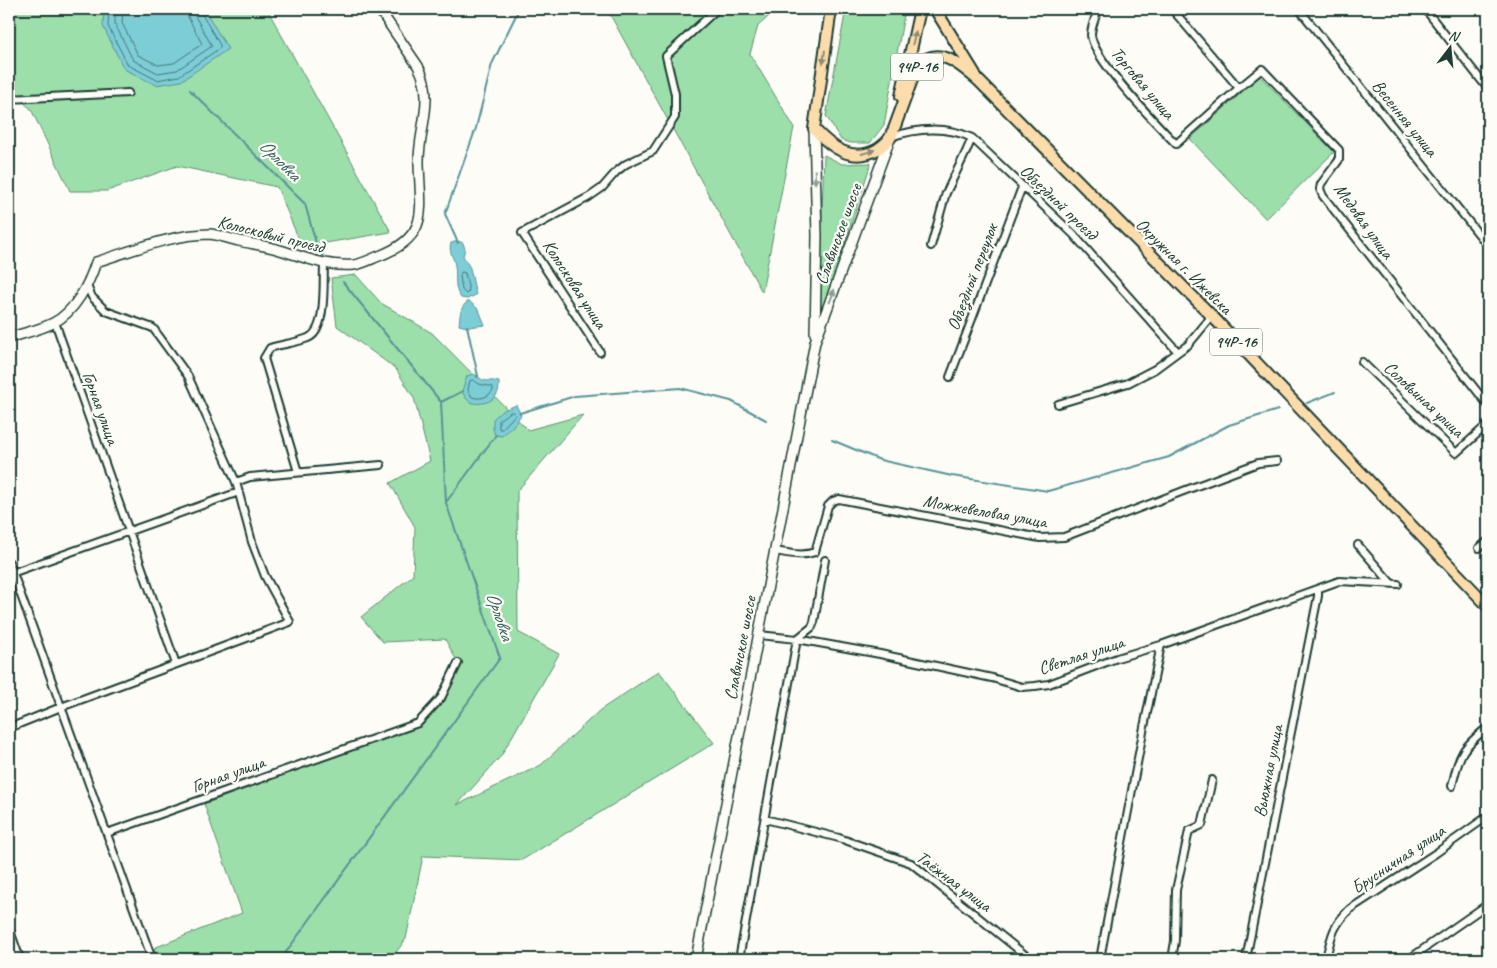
<svg xmlns="http://www.w3.org/2000/svg" width="1497" height="968" font-family="Caveat,sans-serif">
  <style>
    .green { fill: #9cdfaa; stroke: #5e8e6f }
    .water { fill: #7dcdd7; stroke: #579396 }
    .lines { fill: none; stroke-linecap: round; stroke-linejoin: round }
    .shore { stroke: #457775; stroke-width: 1 }
    .stream { stroke: #579396; stroke-width: 2 }
    .street-casing { stroke: #1f3d34; stroke-width: 10 }
    .secondary-casing { stroke: #1f3d34; stroke-width: 12 }
    .primary-casing { stroke: #1f3d34; stroke-width: 14 }
    .street { stroke: #fdfcf7; stroke-width: 6 }
    .secondary { stroke: #fdfcf7; stroke-width: 9 }
    .primary { stroke: #fddcac; stroke-width: 10 }
    .oneway { fill: #8e8c70 }
    .oneway2 { fill: #8e9c96 }
    .labels { text-anchor: middle; dominant-baseline: central; stroke-width: 4.5; stroke-linejoin: round; paint-order: stroke }
    .shield { fill: #fdfcf7; stroke: #62766e; stroke-width: 1 }
    .shield-label { font-size: 16px; font-weight: bold; fill: #1f3d34 }
    .street-label { font-size: 18px; fill: #1f3d34; stroke: #fdfcf7 }
    .water-label { font-size: 19px; font-style: italic; fill: #36615d; stroke: #fdfcf7 }
  </style>
  <rect width="100%" height="100%" fill="#fdfcf7"/>
  <filter id="ink" filterUnits="userSpaceOnUse"><feTurbulence type="fractalNoise" baseFrequency=".02" numOctaves="2"/><feDisplacementMap in="SourceGraphic" scale="10" xChannelSelector="R" yChannelSelector="G"/><feConvolveMatrix kernelMatrix="1 2 1 2 8 2 1 2 1" color-interpolation-filters="sRGB"/></filter>
  <g filter="url(#ink)">
    <path class="green" d="M9,9H267L391,232L302,247L277,187L177,166L107,191H70L31,109L9,89Z
      M607,9H777L758,26L750,54L794,127L762,292Z
      M846,9H905L884,125L870,143H851L841,140L826,116Z
      M1260,76L1334,152L1266,219L1190,139Z
      M824,155L842,164L871,163L818,325Z
      M356,275L381,303L432,333L528,430L583,415L517,491L518,632L559,654L501,756L457,805L541,765L600,710L659,671L714,743L522,860L423,856L406,939L391,959H158L154,948L242,913L204,804L421,725L445,701L458,663L445,639L383,642L361,617L413,575L415,527L390,483L430,461L414,398L396,369L337,326L331,278Z"/>
    <path class="water" d="M104,9H204L228,49L181,81L156,85L124,69L103,26Z
      M458,241L463,243L465,249L463,256L470,268L476,295L467,299L461,298C453,288 457,278 455,266C454,257 448,252 451,243Z
      M469,301L479,310L485,325L467,327L459,325C460,315 460,306 469,301Z
      M473,374L478,376C484,384 491,379 499,382C499,387 499,393 495,397C490,403 475,406 469,401C466,399 464,395 462,391L467,376Z
      M516,405L521,415L513,426L502,436L495,435L493,429V419L502,411Z"/>
    <g class="lines">
      <path class="shore" d="M109,9L108,26L128,65L157,80L179,76L220,48V45L201,13L200,9
        M115,9V24L133,60L158,73L177,70L212,46L195,16L194,9
        M123,9L122,23L138,55L158,65L174,63L202,44L188,17L186,9
        M462,272L465,273L469,291L466,294L462,290L460,276Z
        M473,380L479,384L493,387V390C489,397 480,400 472,397L468,390L470,381Z
        M511,412H514L515,415L502,429H499V420Z"/>
      <path class="stream" d="M190,90L305,204L318,250L327,260
        M458,243L445,214L476,128L492,64L519,9
        M467,326L478,376L477,377
        M441,402L463,391
        M1307,403L1335,392
        M520,413L575,396L680,388L731,401L766,420
        M832,440L880,460L952,476L1048,491L1169,457L1229,425L1278,410
        M447,501L496,435
        M281,959L500,658L446,503L441,402L343,282"/>
      <g class="street-casing">
        <path id="street" d="M1098,9C1096,17 1091,26 1091,35C1093,60 1157,124 1176,144L1239,88
          M1172,9L1239,88L1262,69L1339,150V160L1321,184L1320,189L1323,196L1488,405
          M1299,9L1488,246
          M1425,9L1488,89
          M9,99L128,93
          M891,137C917,128 947,126 972,138L1073,234L1178,352L1155,369L1128,383L1058,404
          M931,246L946,193L966,152L972,138
          M55,322L176,664
          M600,352L522,233L589,197L602,188L616,172L626,164L653,151L675,117V94L666,56L717,9
          M1178,352L1188,345L1212,316
          M1362,362L1456,453L1488,424
          M950,377L1022,187
          M298,472L264,358L270,348C282,344 296,343 308,338C327,331 323,282 324,265
          M236,482L250,477L381,465
          M1358,545L1391,583
          M1479,548L1488,541
          M775,551C788,553 801,557 815,552L828,506L833,501L839,499L1040,538L1064,537L1186,490L1258,463L1277,461
          M9,562L152,959
          M9,574L239,492
          M759,635L797,639L880,654L992,678L1022,687L1035,686L1049,684L1117,658L1161,645L1339,581L1398,584
          M9,728L61,707L290,622L265,576L252,542L236,482L188,376L153,328L106,311L92,297L87,286
          M1452,786C1460,752 1461,749 1488,727
          M765,819L839,838L911,863L1030,959
          M107,833L418,723L441,698L458,663
          M9,928L20,959
          M739,959L797,639L812,627L814,622L825,560
          M1100,959L1143,732L1161,645
          M1172,959L1175,941L1176,890L1189,831L1202,825L1212,780
          M1246,959L1318,596V589
          M1326,959C1331,937 1333,925 1350,909L1436,853L1488,816
          M1409,959L1488,904"/>
      </g>
      <g class="secondary-casing">
        <path id="secondary" d="M814,129L817,236L815,334
          M9,338C23,333 40,330 53,323C75,312 89,284 96,262C132,251 171,234 210,234C219,235 230,239 239,241C253,244 267,246 280,250C306,258 326,267 354,265C362,264 371,259 379,256C431,236 420,210 419,163C418,130 436,98 418,66L379,9
          M696,959L815,342L890,139"/>
      </g>
      <g class="primary-casing">
        <path id="primary" d="M831,9L814,129C831,147 852,164 878,149C884,145 891,139 892,132
          M935,9L975,74
          M901,96L920,9
          M891,137L917,66C939,43 961,66 979,81L1212,316L1488,606"/>
      </g>
      <use href="#street" class="street"/>
      <use href="#secondary" class="secondary"/>
      <use href="#primary" class="primary"/>
    </g>
    <defs><path id="oneway-solid" d="M-6-.8H1V-3.2L6.5 0L1 3.2V.8H-6Z" transform="scale(1.25)"/></defs>
    <g class="oneway">
      <use href="#oneway-solid" transform="translate(914 38) rotate(-77)"/>
      <use href="#oneway-solid" transform="translate(824 57) rotate(98)"/>
      <use href="#oneway-solid" transform="translate(868 152) rotate(-17)"/>
    </g>
    <g class="oneway2">
      <use href="#oneway-solid" transform="translate(815 177) rotate(88)"/>
      <use href="#oneway-solid" transform="translate(832 296) rotate(-70)"/>
    </g>
  </g>
  <g class="labels">
    <g class="shield">
      <rect x="891" y="53.5" width="52" height="27" rx="4"/>
      <rect x="1210" y="328.5" width="52" height="27" rx="4"/>
    </g>
    <g class="shield-label">
      <text x="917" y="67">94Р-16</text>
      <text x="1236" y="342">94Р-16</text>
    </g>
    <g class="street-label">
      <text transform="translate(1143 83) rotate(50)">Торговая улица</text>
      <text transform="translate(1405 118) rotate(51)">Весенняя улица</text>
      <text transform="translate(1059 202) rotate(44)">Объездной проезд</text>
      <text transform="translate(1364 221) rotate(54)">Медовая улица</text>
      <text transform="translate(271 234) rotate(14)">Колосковый проезд</text>
      <text transform="translate(838 234) rotate(-70)">Славянское шоссе</text>
      <text transform="translate(1184 266) rotate(45)">Окружная г. Ижевска</text>
      <text transform="translate(972 277) rotate(-69)">Объездной переулок</text>
      <text transform="translate(575 284) rotate(57)">Колосковая улица</text>
      <text transform="translate(1424 399) rotate(43)">Соловьиная улица</text>
      <text transform="translate(101 408) rotate(70)">Горная улица</text>
      <text transform="translate(985 511) rotate(10)">Можжевеловая улица</text>
      <text transform="translate(740 648) rotate(-79)">Славянское шоссе</text>
      <text transform="translate(1081 655) rotate(-18)">Светлая улица</text>
      <text transform="translate(1268 771) rotate(-79)">Вьюжная улица</text>
      <text transform="translate(228 774) rotate(-20)">Горная улица</text>
      <text transform="translate(1398 859) rotate(-34)">Брусничная улица</text>
      <text transform="translate(954 881) rotate(37)">Таёжная улица</text>
    </g>
    <g class="water-label">
      <text transform="translate(280 160) rotate(45)">Орловка</text>
      <text transform="translate(500 616) rotate(71)">Орловка</text>
    </g>
  </g>
  <rect width="1497" height="968" fill="none" stroke="#fdfcf7" stroke-width="30"/>
  <rect x="15" y="15" width="1467" height="938" fill="none" stroke="#1f3d34" stroke-width="2" filter="url(#ink)"/>
  <g transform="translate(1450 48) rotate(16)" stroke="#fdfcf7" stroke-width="4" paint-order="stroke">
  <path d="M0-4L9 19L0 12L-9 19Z" fill="#1f3d34"/>
  <text y="-8" font-size="14" font-weight="bold" text-anchor="middle" fill="#1f3d34">N</text>
  </g>
</svg>
